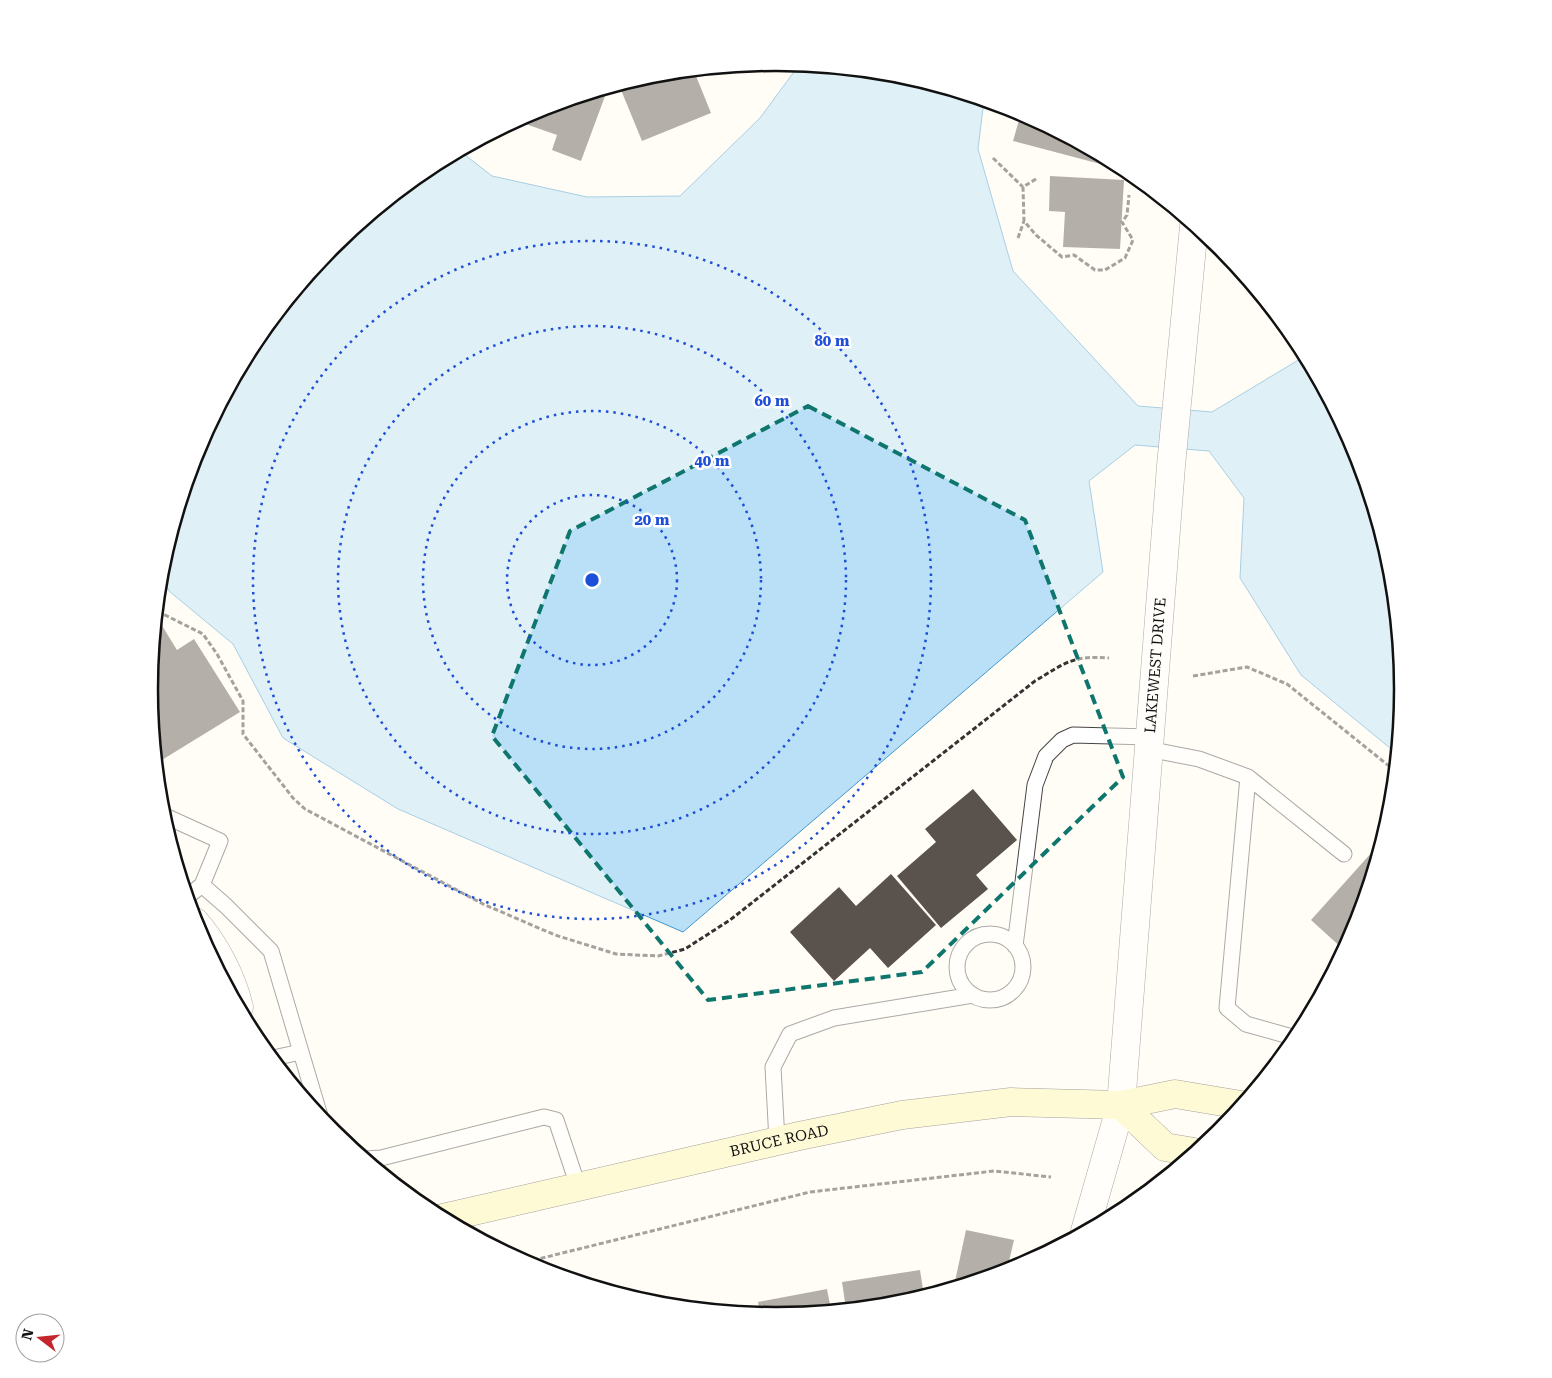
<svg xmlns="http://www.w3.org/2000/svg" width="1552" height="1378" font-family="'Roboto Serif',serif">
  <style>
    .water { fill: #b9e0f7; stroke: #3f96cf }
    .building { fill: #5a524d }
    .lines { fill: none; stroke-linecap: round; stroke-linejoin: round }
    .lane-casing { stroke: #444; stroke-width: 17 }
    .street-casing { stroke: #444; stroke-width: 29 }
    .secondary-casing { stroke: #333; stroke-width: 29 }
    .path { stroke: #333; stroke-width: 3; stroke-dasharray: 5 2.5; stroke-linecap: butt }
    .lane { stroke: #fff; stroke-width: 15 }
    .street { stroke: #fff; stroke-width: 28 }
    .secondary { stroke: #fff6b0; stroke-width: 28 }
    .marked { fill: none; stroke: #0f766e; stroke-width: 4; stroke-dasharray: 10 6; stroke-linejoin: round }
    .ring { fill: none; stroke: #1d4ed8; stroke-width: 2.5; stroke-dasharray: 2.5 5 }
    .labels { text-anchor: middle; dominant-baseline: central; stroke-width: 5; stroke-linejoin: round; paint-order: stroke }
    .street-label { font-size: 15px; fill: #111; stroke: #fff }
    .rim { fill: none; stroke: #111; stroke-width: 2.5 }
    .centre { fill: #1d4ed8; stroke: #fff; stroke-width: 2.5 }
    .ring-label { font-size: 15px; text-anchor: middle; font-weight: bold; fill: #1d4ed8; stroke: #fff; stroke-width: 5; stroke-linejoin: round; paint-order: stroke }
  </style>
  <rect width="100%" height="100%" fill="#fffdf5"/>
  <path class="water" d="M799,65L898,75L984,100L978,149L1013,271L1138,406L1212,412L1305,356L1355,450L1391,567L1402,689L1396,753L1301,675L1240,578L1244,498L1209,451L1135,445L1089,481L1103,572L683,932L398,809L283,738L233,644L169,591L161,576L162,566L197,449L255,341L333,246L428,168L460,151L492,176L587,197L680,196L760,118Z"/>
  <path class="building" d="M694,71L711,113L642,141L619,85L654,74Z
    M608,88L581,161L552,150L557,135L517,121L537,110Z
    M1021,113L1124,168L1127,171L1013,141Z
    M1050,176L1124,180L1120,249L1063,247L1065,212L1049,211Z
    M1263,299L1273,312L1261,309Z
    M161,624L177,650L194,639L240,712L157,763L150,689L156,627Z
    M973,789L1017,840L976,875L988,889L941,928L897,876L936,842L925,829Z
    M1382,841L1355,929L1344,950L1311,920Z
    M891,874L936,925L888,968L870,948L834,981L790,932L839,887L856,906Z
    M966,1230L1014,1240L1007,1270L954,1286Z
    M920,1270L924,1296L898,1304L846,1309L842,1282Z
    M827,1289L831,1310L776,1315L760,1314L758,1302Z"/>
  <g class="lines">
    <g class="lane-casing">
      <path id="lane" d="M1148,749L1199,759L1248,777L1227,1008L1246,1024L1296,1038
        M1248,777L1344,854
        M163,815L220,841L202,885L226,906L271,951L320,1116
        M187,897L202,885
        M957 967a33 33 0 1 1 66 0a33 33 0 1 1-66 0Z
        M1015,946L1035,785L1046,756L1062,740L1073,735L1150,737
        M273,1058L301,1052
        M777,1141L773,1067L790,1034L834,1018L973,995
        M366,1159L381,1158L544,1117L556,1120L578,1186"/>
    </g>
    <g class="street-casing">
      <g id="street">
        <path d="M195,922C215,945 232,977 239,1007"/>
        <path id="s1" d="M1085,1231L1121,1105L1171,466L1194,226"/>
      </g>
    </g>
    <g class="secondary-casing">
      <g id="secondary">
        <path d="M1121,1105L1165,1147L1194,1152"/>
        <path id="s2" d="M443,1218L799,1136L902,1115L1011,1102L1121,1105L1175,1094L1241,1105"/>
      </g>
    </g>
    <path class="path" d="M993,158L1023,187
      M1036,179L1023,187L1024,221L1036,235L1062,257L1074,255L1095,270H1105L1125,258L1133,240L1122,222L1127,215L1129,195
      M1018,238L1024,221
      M157,613L165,615L203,634L217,654L243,701V734L293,798L305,809L483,904L555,935L616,954L658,956L685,949L730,920L1035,681C1065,663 1073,655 1109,658
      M1193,676L1247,667L1287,684L1394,770
      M1150,1180L1158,1182
      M526,1262L810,1192L994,1171L1051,1177"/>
    <use href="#lane" class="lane"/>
    <use href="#street" class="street"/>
    <use href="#secondary" class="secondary"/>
  </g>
  <path d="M0 0H1552V1378H0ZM808,406L1025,520L1123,777L922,972L708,1000L492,736L570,531Z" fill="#fffdf5" fill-opacity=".55" fill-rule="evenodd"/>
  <path class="marked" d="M808,406L1025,520L1123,777L922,972L708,1000L492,736L570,531Z"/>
  <g class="ring">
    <circle cx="592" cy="580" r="85"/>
    <circle cx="592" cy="580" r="169"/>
    <circle cx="592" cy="580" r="254"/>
    <circle cx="592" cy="580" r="339"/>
  </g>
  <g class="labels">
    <g class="street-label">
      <text stroke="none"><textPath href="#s1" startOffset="572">LAKEWEST DRIVE</textPath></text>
      <text stroke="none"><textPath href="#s2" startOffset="345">BRUCE ROAD</textPath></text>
    </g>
  </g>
  <path d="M0 0H1552V1378H0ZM158 689a618 618 0 1 1 1236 0a618 618 0 1 1-1236 0Z" fill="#fff" fill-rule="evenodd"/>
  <path class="rim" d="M158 689a618 618 0 1 1 1236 0a618 618 0 1 1-1236 0Z"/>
  <circle cx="592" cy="580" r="8" class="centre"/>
  <g class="ring-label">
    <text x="832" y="346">80 m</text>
    <text x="772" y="406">60 m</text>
    <text x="712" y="466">40 m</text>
    <text x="652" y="525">20 m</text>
  </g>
  <g transform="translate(40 1338) rotate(286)"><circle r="24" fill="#ffffff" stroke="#a0a0a0"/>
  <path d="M0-4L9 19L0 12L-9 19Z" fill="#c4262e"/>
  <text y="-8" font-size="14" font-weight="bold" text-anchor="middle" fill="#111111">N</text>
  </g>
</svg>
